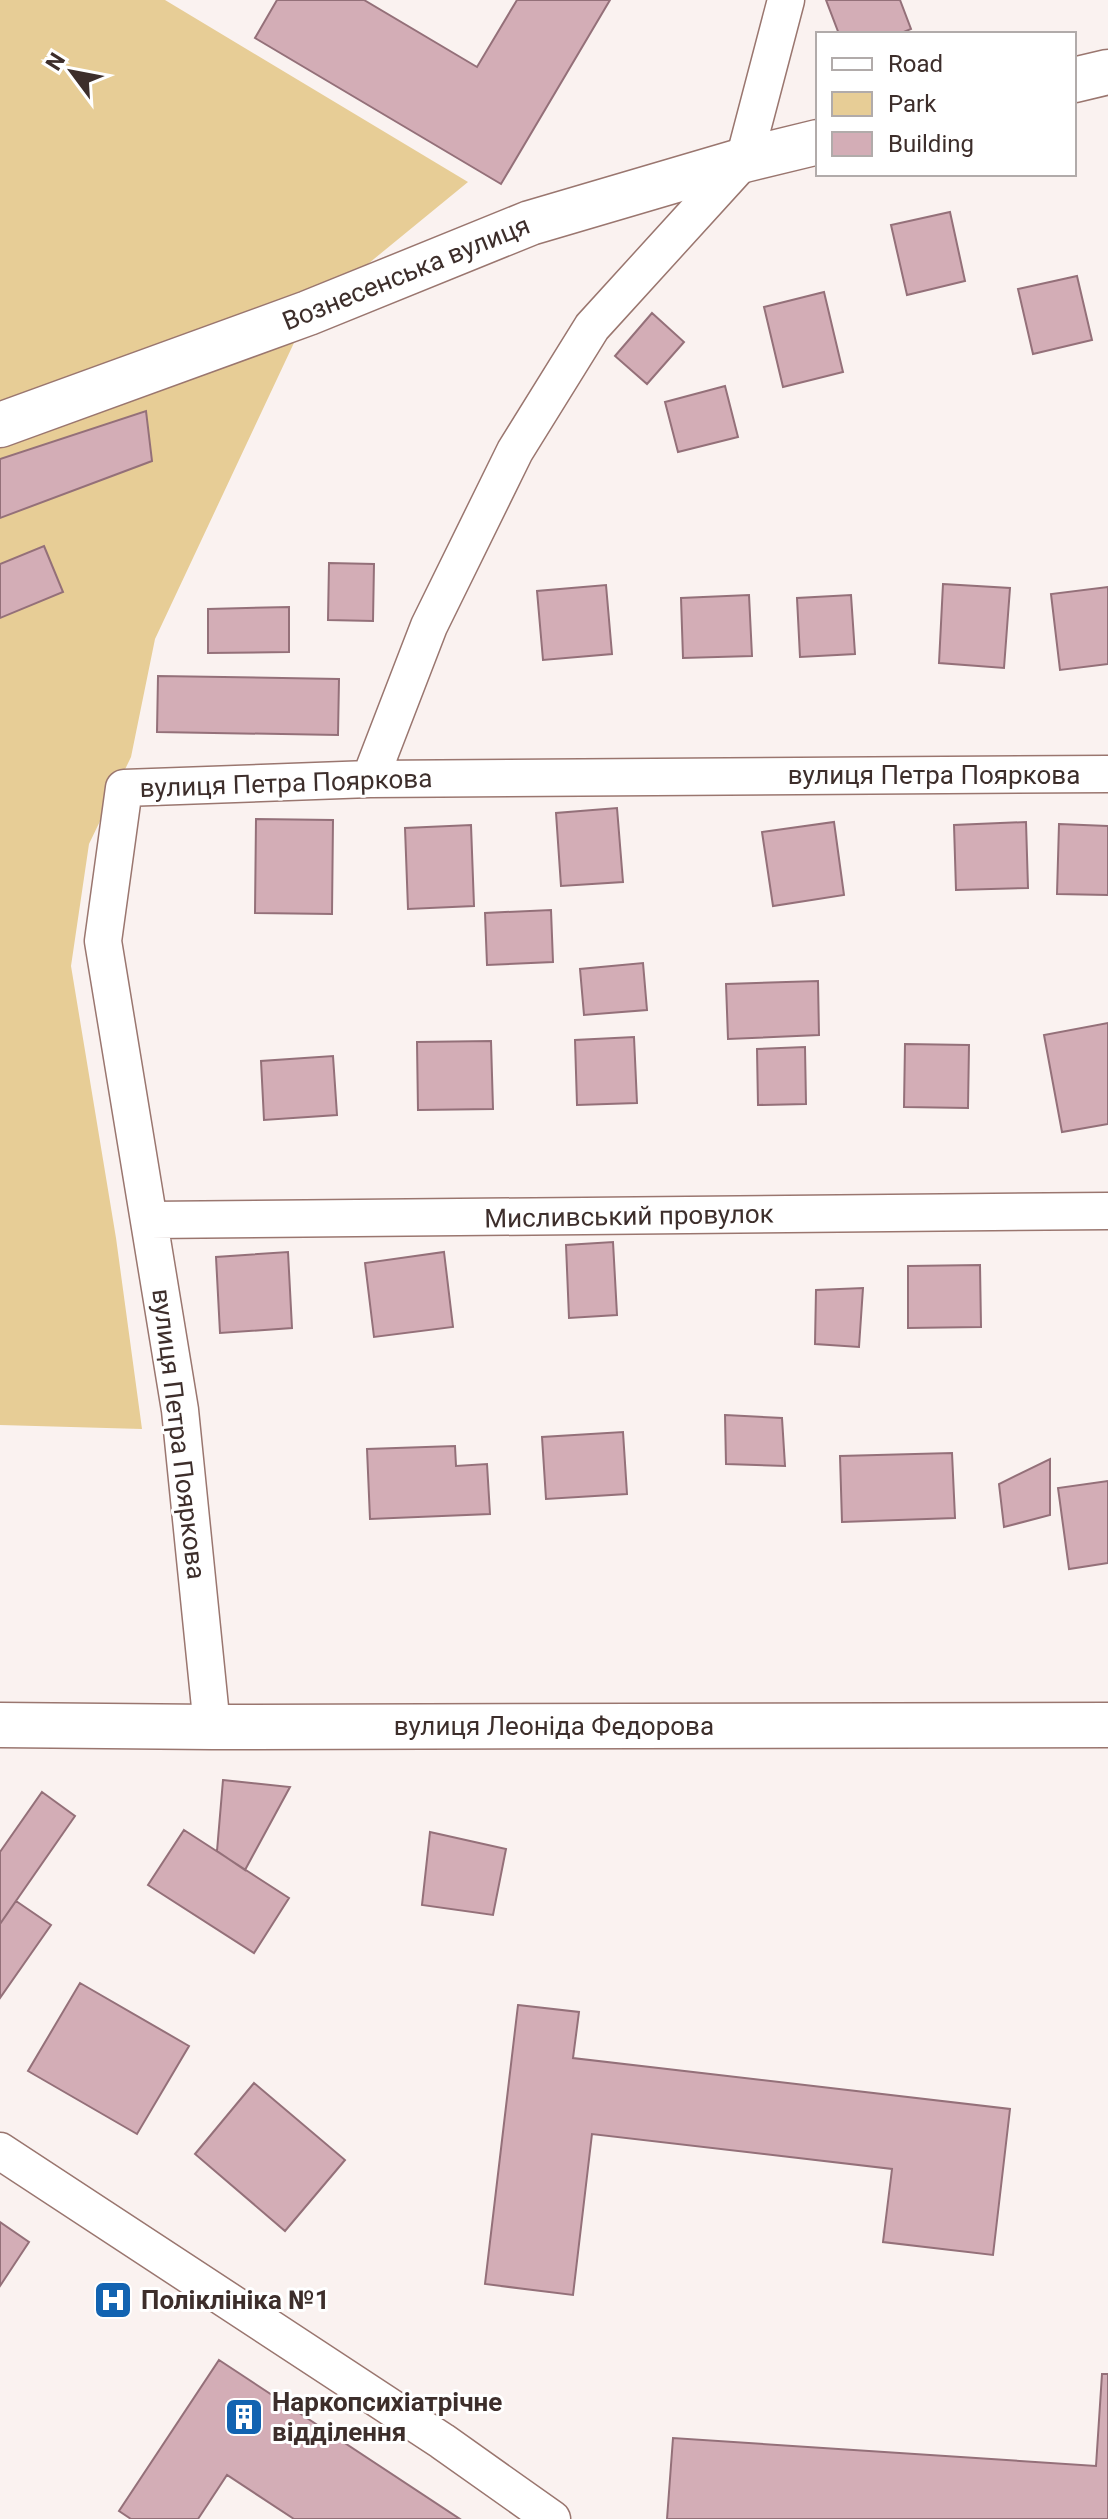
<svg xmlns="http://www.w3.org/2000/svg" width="1108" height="2519" font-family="Roboto,sans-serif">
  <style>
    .green { fill: #e7cd96 }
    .building { fill: #d3adb6; stroke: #947079; stroke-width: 2 }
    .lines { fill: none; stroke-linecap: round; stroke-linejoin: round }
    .street-casing { stroke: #9a766f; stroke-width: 39 }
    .secondary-casing { stroke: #9a766f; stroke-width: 47 }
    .street { stroke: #fff; stroke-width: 36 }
    .secondary { stroke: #fff; stroke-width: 44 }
    .labels { text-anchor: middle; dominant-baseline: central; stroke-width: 6; stroke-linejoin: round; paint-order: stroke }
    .street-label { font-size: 26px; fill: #3d2e2b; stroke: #fff }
    .poi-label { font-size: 26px; font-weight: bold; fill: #3d2e2b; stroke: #fff; text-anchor: start }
  </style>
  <rect width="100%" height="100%" fill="#faf2f0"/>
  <path class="green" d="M0,0H165L468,182L308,313L155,639L131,757L89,844L71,966L116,1238L142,1429L0,1425Z"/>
  <path class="building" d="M277,0H364L477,67L517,0H610L501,184L255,38Z
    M826,0H900L911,29L899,34H839Z
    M950,212L965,281L907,295L891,225Z
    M1077,276L1092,340L1033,354L1018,289Z
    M824,292L843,372L783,387L764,307Z
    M652,313L684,342L647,384L615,356Z
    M725,386L738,437L678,452L665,402Z
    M146,411L152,461L0,518V459Z
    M44,546L63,592L0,618V564Z
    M329,563L374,564L373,621L328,620Z
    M943,584L1010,588L1004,668L939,663Z
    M606,585L612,654L543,660L537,591Z
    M1108,587V664L1060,670L1051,594Z
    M749,595L752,656L683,658L681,598Z
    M851,595L855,654L800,657L797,598Z
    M289,607V652L208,653V609Z
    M158,676L339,679L338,735L157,732Z
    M617,808L623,882L561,886L556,813Z
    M256,819L333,820L332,914L255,913Z
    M834,822L844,895L773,906L762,832Z
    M1026,822L1028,888L956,890L954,825Z
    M1059,824L1108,826V895L1057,894Z
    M471,825L474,906L408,909L405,828Z
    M551,910L553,962L487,965L485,913Z
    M643,963L647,1010L584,1015L580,969Z
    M818,981L819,1035L728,1039L726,984Z
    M1108,1023V1124L1062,1132L1044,1035Z
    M634,1037L637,1103L577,1105L575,1040Z
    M491,1041L493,1109L418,1110L417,1042Z
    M905,1044L969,1045L968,1108L904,1107Z
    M805,1047L806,1104L758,1105L757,1049Z
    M333,1056L337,1115L264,1120L261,1061Z
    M613,1242L617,1315L569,1318L566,1245Z
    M288,1252L292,1328L220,1333L216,1257Z
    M444,1252L453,1327L374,1337L365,1263Z
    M980,1265L981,1327L908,1328V1266Z
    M863,1288L859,1347L815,1344L816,1290Z
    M725,1415L782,1418L785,1466L726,1464Z
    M623,1432L627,1494L546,1499L542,1437Z
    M455,1446L456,1466L487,1464L490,1514L370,1519L367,1449Z
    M952,1453L955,1518L842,1522L840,1456Z
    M1050,1459V1515L1004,1527L999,1484Z
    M1108,1481V1563L1069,1569L1058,1488Z
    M223,1780L290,1787L245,1870L217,1851Z
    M42,1792L75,1816L0,1924V1852Z
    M184,1830L289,1898L254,1953L148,1885Z
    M430,1832L506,1849L493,1915L422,1905Z
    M16,1901L51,1925L0,1998V1924Z
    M80,1983L189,2046L137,2134L28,2071Z
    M518,2005L579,2012L573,2058L1010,2109L993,2255L883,2242L892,2169L592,2134L573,2295L485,2284Z
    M254,2083L345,2160L285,2231L195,2154Z
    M0,2222L29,2242L0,2286Z
    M219,2360L460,2519H294L227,2475L198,2519H131L119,2511Z
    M1102,2374H1108V2519H667L673,2438L1096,2466Z"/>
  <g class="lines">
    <g class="street-casing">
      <path id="street" d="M370,779L429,626L515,451L592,327L744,160L786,0
        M150,1220L1108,1211
        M212,1727L180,1410L103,941L124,788L370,779L1108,774
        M0,2151L442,2441L552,2519"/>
    </g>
    <g class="secondary-casing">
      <path id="secondary" d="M1074,80L1108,72
        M0,425L308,313L530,223L744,160L818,142
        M0,1725L212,1727L1108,1725"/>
    </g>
    <use href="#street" class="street"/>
    <use href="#secondary" class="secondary"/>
  </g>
  <defs>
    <g id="hospital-square" transform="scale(2)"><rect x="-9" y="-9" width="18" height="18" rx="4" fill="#1263b1" stroke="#fff"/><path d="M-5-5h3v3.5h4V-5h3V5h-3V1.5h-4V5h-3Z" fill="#fff"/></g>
    <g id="building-square" transform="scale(2)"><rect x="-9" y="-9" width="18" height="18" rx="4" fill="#1263b1" stroke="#fff"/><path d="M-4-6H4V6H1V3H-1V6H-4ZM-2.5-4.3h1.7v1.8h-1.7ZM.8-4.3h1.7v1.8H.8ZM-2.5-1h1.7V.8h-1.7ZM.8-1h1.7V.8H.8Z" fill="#fff"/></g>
  </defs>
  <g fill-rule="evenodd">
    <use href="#hospital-square" x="113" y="2300"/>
    <use href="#building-square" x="244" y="2417"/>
  </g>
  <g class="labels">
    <g class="street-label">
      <text transform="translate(406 273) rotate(-22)">Вознесенська вулиця</text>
      <text x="934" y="775">вулиця Петра Пояркова</text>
      <text transform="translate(286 783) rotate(-2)">вулиця Петра Пояркова</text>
      <text transform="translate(629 1216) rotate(-1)">Мисливський провулок</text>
      <text transform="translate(179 1434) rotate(83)">вулиця Петра Пояркова</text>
      <text x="554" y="1726">вулиця Леоніда Федорова</text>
    </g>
    <g class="poi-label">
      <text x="141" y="2300">Поліклініка №1</text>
      <text x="272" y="2402">Наркопсихіатрічне<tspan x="272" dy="30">відділення</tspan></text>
    </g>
  </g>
  <rect x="816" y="32" width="260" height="144" fill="#ffffff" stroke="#b1abaa" stroke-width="2"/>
  <rect x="832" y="58" width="40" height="12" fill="#ffffff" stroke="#b1abaa" stroke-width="2"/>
  <text x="888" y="72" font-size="24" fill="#3d2e2b">Road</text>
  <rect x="832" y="92" width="40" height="24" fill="#e7cd96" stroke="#b1abaa" stroke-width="2"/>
  <text x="888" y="112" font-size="24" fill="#3d2e2b">Park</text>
  <rect x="832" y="132" width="40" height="24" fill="#d3adb6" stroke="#b1abaa" stroke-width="2"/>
  <text x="888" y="152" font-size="24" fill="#3d2e2b">Building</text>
  <g transform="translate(72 72) rotate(302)" stroke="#ffffff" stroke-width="6" paint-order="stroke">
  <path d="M0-6L14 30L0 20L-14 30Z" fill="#3d2e2b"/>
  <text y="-12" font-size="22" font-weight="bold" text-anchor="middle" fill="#3d2e2b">N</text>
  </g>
</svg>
